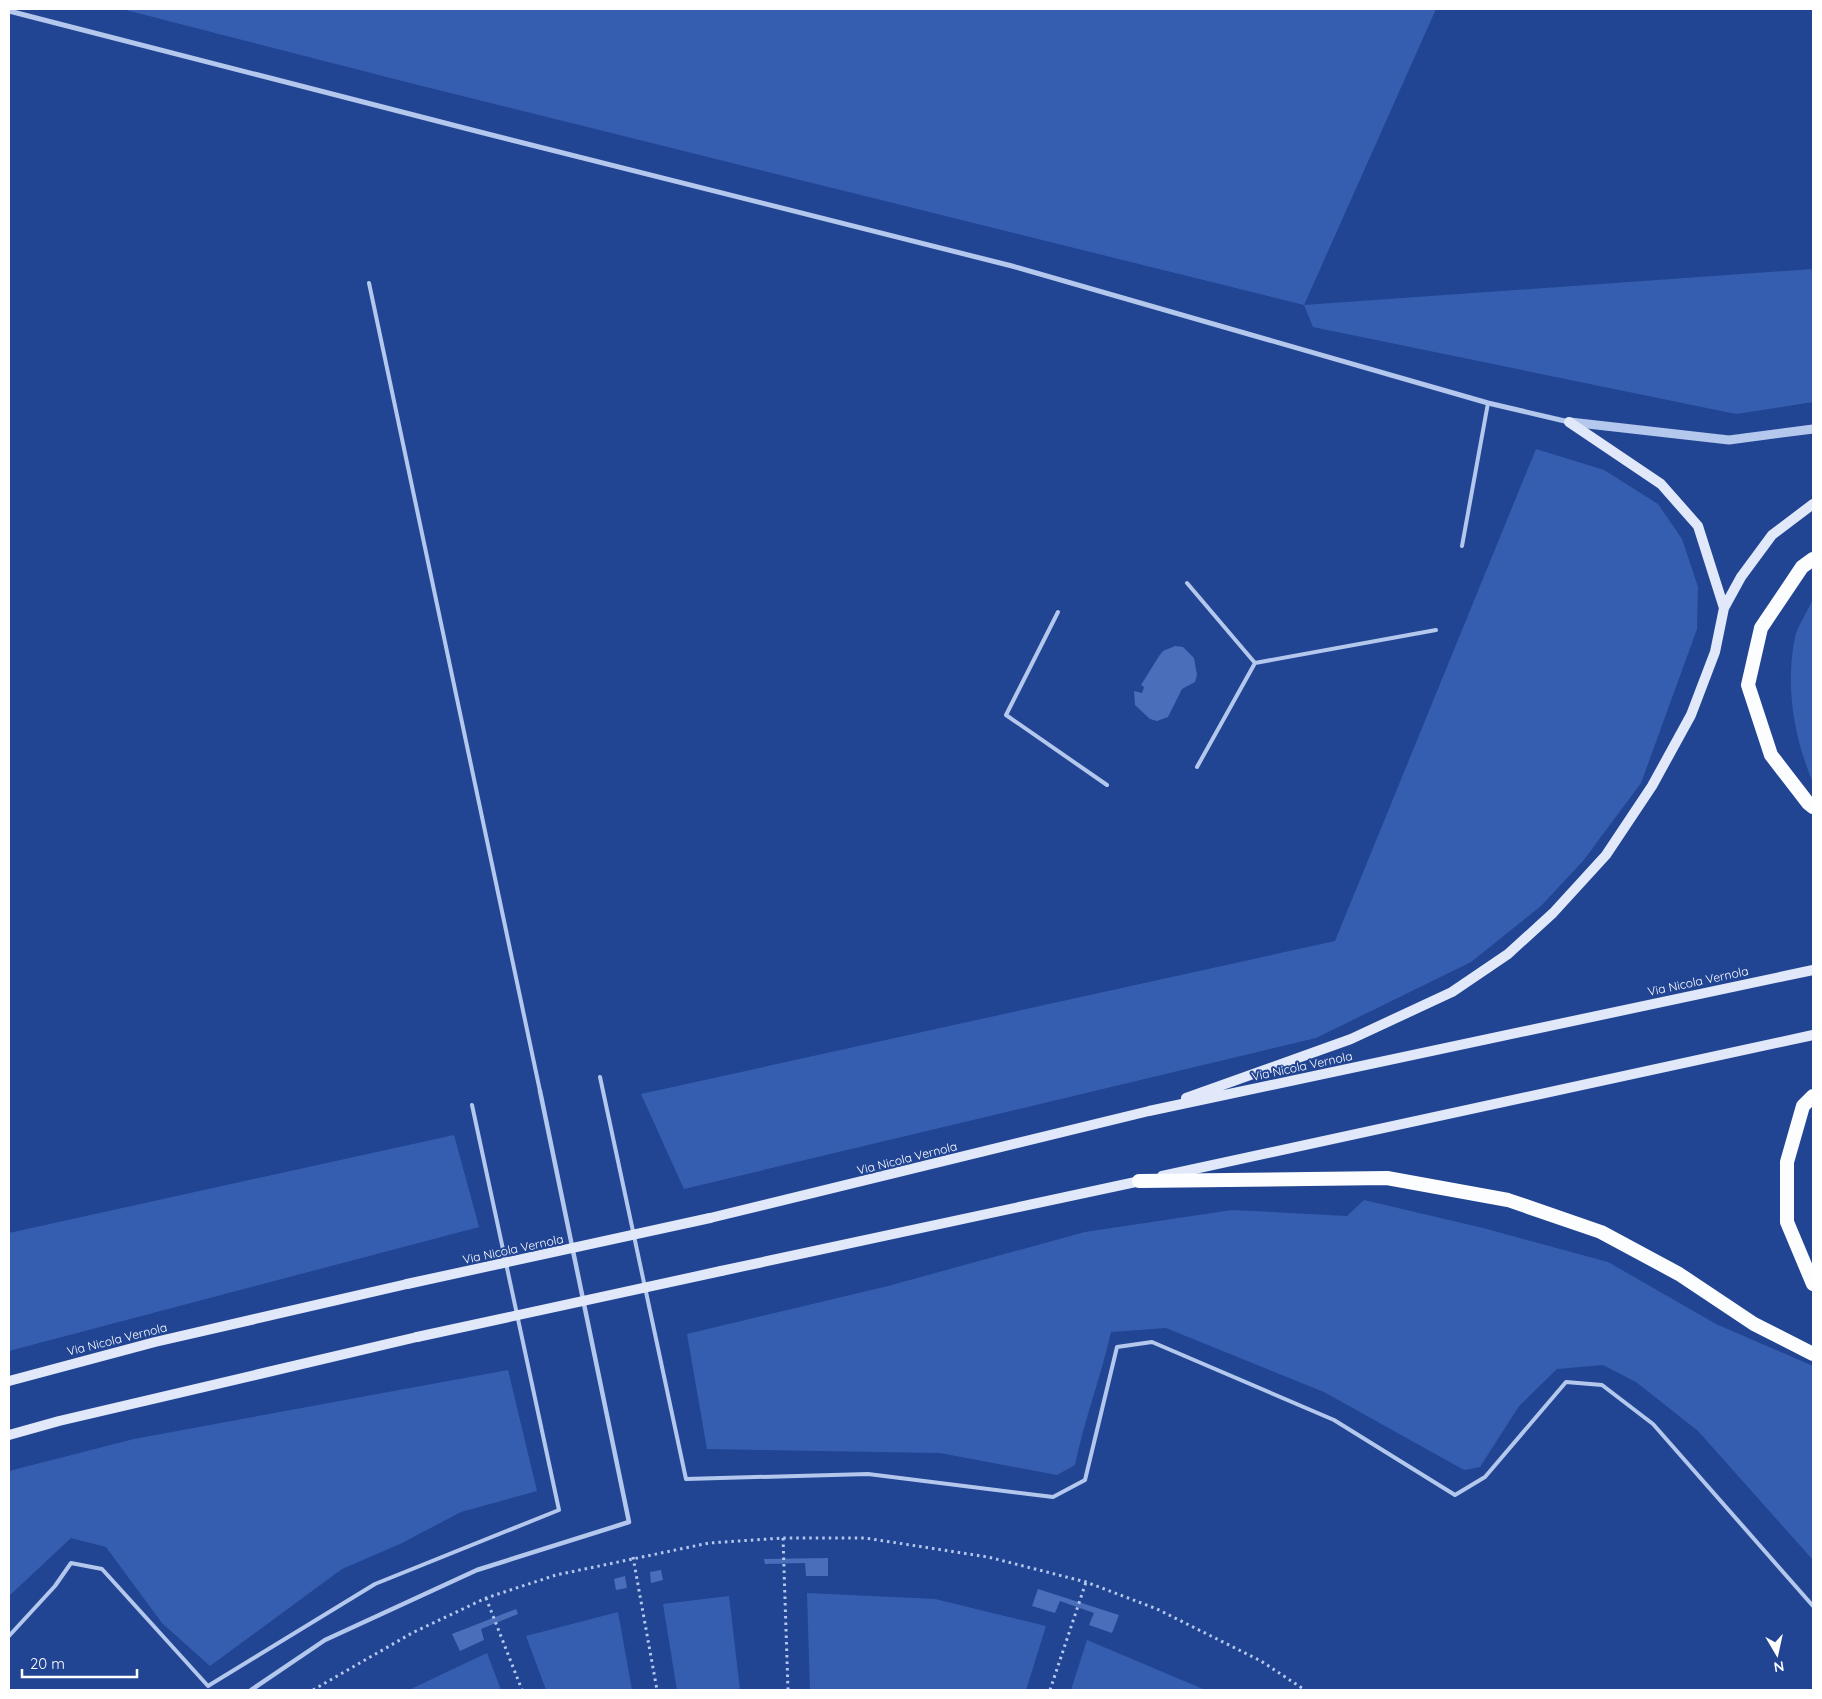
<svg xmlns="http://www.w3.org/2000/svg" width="1822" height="1699" font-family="Quicksand,sans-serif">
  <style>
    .green { fill: #365eb0 }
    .building { fill: #4a6eb9 }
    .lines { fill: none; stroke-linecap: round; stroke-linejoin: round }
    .path { stroke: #b4c7ed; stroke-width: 3; stroke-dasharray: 2.5 4; stroke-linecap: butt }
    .service { stroke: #b4c7ed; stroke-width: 4 }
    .pedestrian { stroke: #b4c7ed; stroke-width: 4.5 }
    .minor { stroke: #b4c7ed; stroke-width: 5 }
    .tertiary { stroke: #b4c7ed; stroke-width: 9 }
    .secondary { stroke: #e0e8fa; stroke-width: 10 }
    .trunk { stroke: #fcfdff; stroke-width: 14 }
    .secondary-bridge { stroke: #e0e8fa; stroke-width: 10 }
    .labels { text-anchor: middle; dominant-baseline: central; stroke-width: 4; stroke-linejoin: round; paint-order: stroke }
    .street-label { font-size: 12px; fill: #fff; stroke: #214593 }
  </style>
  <rect width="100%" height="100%" fill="#214593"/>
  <path class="green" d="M122,9H1436L1304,305L1813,269V402L1736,414L1313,327L1304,305L414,84Z
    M1536,449L1604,470L1658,504L1682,539L1698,587L1697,629L1641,783L1583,861L1541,906L1471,962L1316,1038L684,1189L641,1094L1335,941Z
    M1813,599V783C1794,737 1785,687 1795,637C1798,625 1808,611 1813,599Z
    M454,1135L479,1227L9,1351V1233Z
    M1364,1200L1483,1228L1608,1262L1716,1324L1813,1366V1560L1698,1431L1636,1382L1603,1365L1557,1369L1519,1406L1480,1467L1464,1470L1324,1392L1166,1328L1111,1332C1101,1377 1084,1420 1075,1465L1057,1475L940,1453L707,1449L687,1334L888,1286L1085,1232L1232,1210L1347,1216Z
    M508,1370L537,1491L461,1512L400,1544L342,1569L210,1666L162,1623L106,1547L71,1538L9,1596V1471L134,1439Z
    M807,1593L935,1599L1046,1626L1026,1690H810Z
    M729,1596L740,1690H677L663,1604Z
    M618,1612L632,1690H546L526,1636Z
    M1087,1640L1203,1689L1206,1690H1071Z
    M487,1653L501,1690H410L411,1689Z"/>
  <path class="building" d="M1175,646L1183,647L1194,658L1197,675L1195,682L1182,689L1168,717L1157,721L1150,719L1135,705L1134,691L1142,693L1144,687L1141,685L1159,656L1163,651Z
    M828,1558V1576H806L805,1563L765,1564L764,1559Z
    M661,1570L663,1580L651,1583L650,1572Z
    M625,1576L627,1588L616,1590L614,1579Z
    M1038,1589L1119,1615L1112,1633L1089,1625L1094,1613L1060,1601L1055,1613L1032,1606Z
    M516,1609L518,1614L481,1629L484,1640L460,1651L452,1634Z"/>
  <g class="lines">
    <path class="path" d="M783,1538L788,1690
      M633,1557L657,1690
      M486,1598L522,1690
      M313,1690L412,1633L486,1598L556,1575L709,1543L783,1538H865L988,1557L1086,1582L1157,1609L1261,1661L1305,1690
      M1050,1690L1086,1582"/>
    <path class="service" d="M369,283L540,1091
      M1462,546L1488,403
      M1187,583L1255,663
      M1058,612L1006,715L1107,785
      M1197,767L1255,663L1436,630
      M600,1077L686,1479L868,1474L1053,1497L1085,1480L1117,1347L1152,1342L1334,1420L1455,1495L1485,1477L1566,1382L1602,1385L1653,1424L1813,1606
      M9,1636L55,1586L71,1563L102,1569L208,1686L375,1584L559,1510L472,1105"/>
    <path class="pedestrian" d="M251,1690L325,1640L477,1570L629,1522L540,1091"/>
    <path class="minor" d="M9,11L476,131L1012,266L1488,403L1569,422"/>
    <path class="tertiary" d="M1570,422L1729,440L1813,429"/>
    <path class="secondary" d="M1569,422L1661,484L1698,526L1724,608
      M1186,1098L1351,1039L1452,992L1508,954L1553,913L1606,855L1652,786L1691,715L1715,652L1724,608L1741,577L1772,535L1813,504
      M1162,1176L1813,1035
      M710,1218L1149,1111L1813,970
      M721,1271L1145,1180
      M9,1381L155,1342L407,1284
      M9,1435L59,1421L417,1337"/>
    <path class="trunk" d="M1813,559L1802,567L1761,628L1748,685L1771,755L1808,803L1813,807
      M1813,1096L1803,1106L1787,1162V1222L1813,1284
      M1139,1181L1387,1178L1508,1200L1601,1232L1679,1274L1754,1324L1813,1354"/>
    <path class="secondary-bridge" d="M407,1284L710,1218
      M417,1337L721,1271"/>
  </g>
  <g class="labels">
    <g class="street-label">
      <text transform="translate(1698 981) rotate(-12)">Via Nicola Vernola</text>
      <text transform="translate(1302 1066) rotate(-12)">Via Nicola Vernola</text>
      <text transform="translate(907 1158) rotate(-14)">Via Nicola Vernola</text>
      <text transform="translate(513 1249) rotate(-12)">Via Nicola Vernola</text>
      <text transform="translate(117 1339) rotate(-14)">Via Nicola Vernola</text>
    </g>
  </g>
  <rect width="1822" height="1699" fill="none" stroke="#ffffff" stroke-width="20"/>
  <g transform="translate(1777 1654) rotate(171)" stroke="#214593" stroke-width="4" paint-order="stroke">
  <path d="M0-4L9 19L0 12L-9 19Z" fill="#ffffff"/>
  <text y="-8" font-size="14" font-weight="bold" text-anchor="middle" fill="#ffffff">N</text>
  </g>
  <path d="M22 1669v8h115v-8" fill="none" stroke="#ffffff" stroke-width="2.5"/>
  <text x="30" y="1669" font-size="15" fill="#ffffff" stroke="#214593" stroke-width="4" paint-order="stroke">20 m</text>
</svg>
